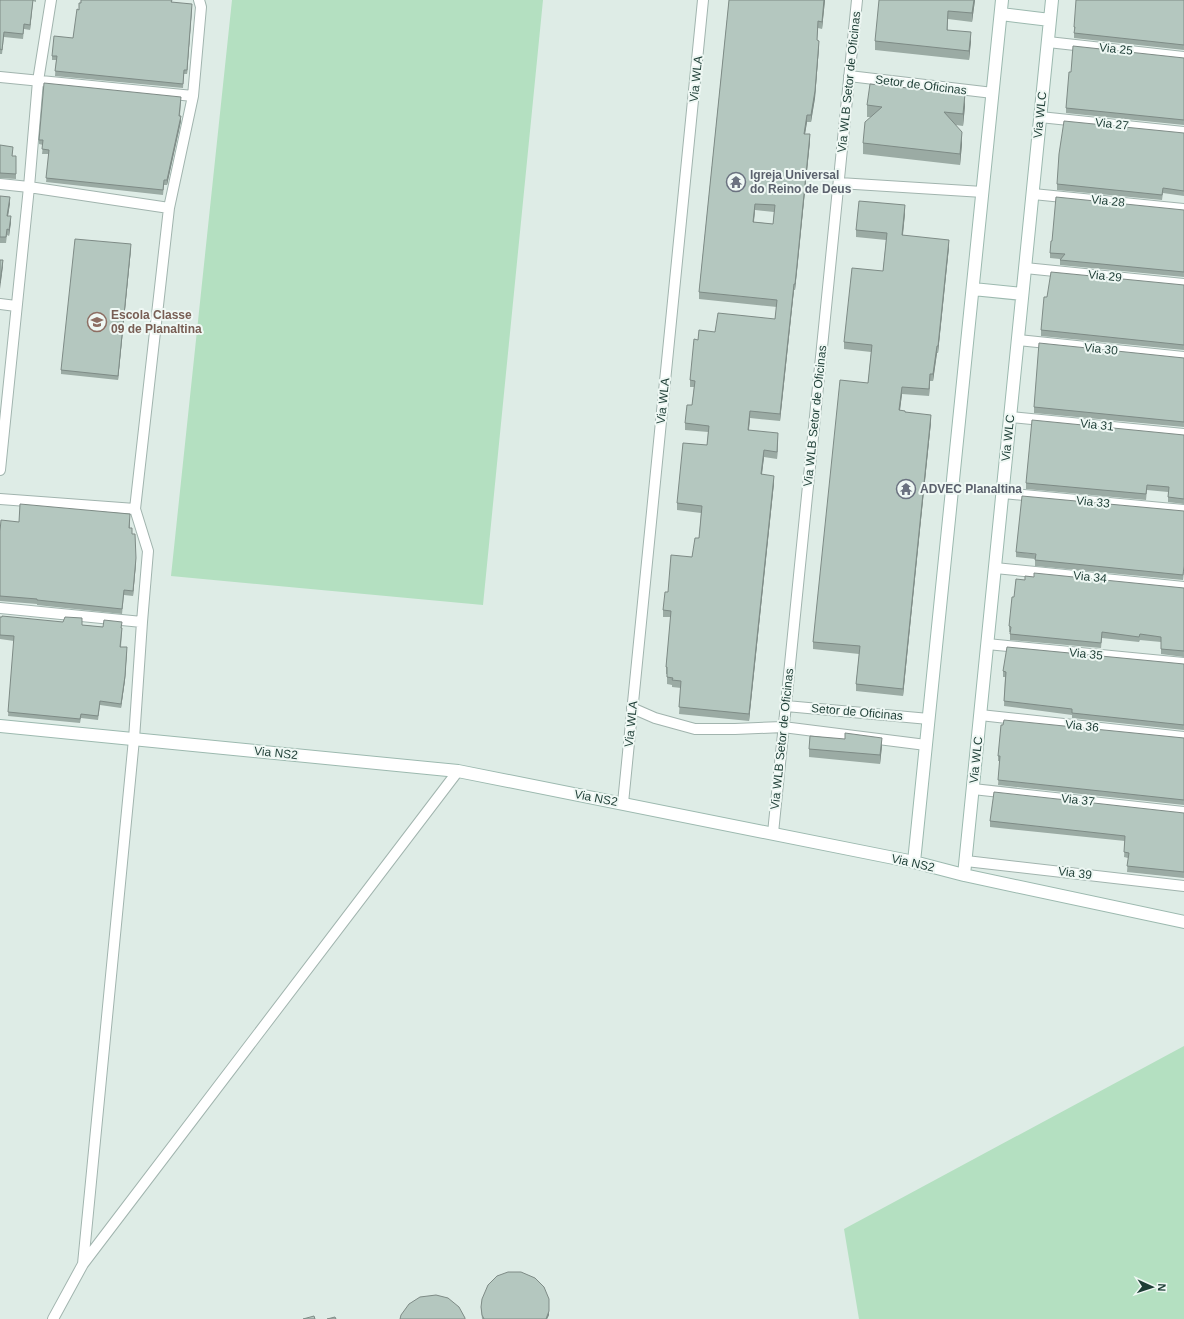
<svg xmlns="http://www.w3.org/2000/svg" width="1184" height="1319" font-family="Helvetica,sans-serif">
  <style>
    .green { fill: #b4e0c1 }
    .lines { fill: none; stroke-linecap: round; stroke-linejoin: round }
    .street-casing { stroke: #a1b4ae; stroke-width: 12 }
    .secondary-casing { stroke: #9cb9af; stroke-width: 14 }
    .street { stroke: #fff; stroke-width: 10 }
    .secondary { stroke: #fff; stroke-width: 12 }
    .wall { fill: #9baba4; fill-rule: evenodd }
    .shaded-wall { fill: #7e8b86 }
    .building { fill: #b4c7bf; stroke: #7e8b86; fill-rule: evenodd }
    .labels { text-anchor: middle; dominant-baseline: central; stroke-width: 4; stroke-linejoin: round; paint-order: stroke }
    .street-label { font-size: 12px; fill: #1e3e36; stroke: #eff8f4 }
    .worship-label { font-size: 12px; font-weight: bold; fill: #5b616d; stroke: #eff8f4; text-anchor: start }
    .education-label { font-size: 12px; font-weight: bold; fill: #785e54; stroke: #eff8f4; text-anchor: start }
  </style>
  <rect width="100%" height="100%" fill="#deece6"/>
  <path class="green" d="M232,0H543L483,605L171,576Z
    M1184,1046V1319H859L844,1229Z"/>
  <g class="lines">
    <g class="street-casing">
      <path id="street" d="M1048,42L1184,57
        M849,76L993,93
        M0,77L193,96
        M1040,117L1184,132
        M839,183L983,192
        M0,184L29,187L169,208
        M1033,194L1184,209
        M1025,268L1184,284
        M0,304L16,306
        M1018,340L1184,357
        M1010,417L1184,434
        M0,470L29,187L38,81L51,0
        M1003,493L1184,510
        M0,499L135,509
        M995,568L1184,587
        M0,608L142,622
        M987,644L1184,663
        M786,706L929,719
        M632,708L655,718L695,729H735L783,727L926,745
        M980,715L1184,737
        M973,789L1184,812
        M623,803L703,0
        M773,833L857,0
        M966,861L1184,886
        M83,1264L134,739L142,622L148,551L135,509L169,208L193,96L201,7L199,0
        M53,1319L83,1264L458,771"/>
    </g>
    <g class="secondary-casing">
      <path id="secondary" d="M1001,14L1050,20
        M973,289L1022,294
        M0,726L458,771L914,862L964,875L1184,922
        M914,862L1002,0
        M964,875L1052,0"/>
    </g>
    <use href="#street" class="street"/>
    <use href="#secondary" class="secondary"/>
  </g>
  <path class="wall" d="M0,0H36V2L33,1L30,30L24,29L23,39L4,37L2,54H0Z
    M81,0H172V2L192,8L187,74H184L183,88L55,76L56,60H52V56L73,38Z
    M729,0H825L822,29L818,28L817,40L819,47L815,98L811,122H807L805,134L810,141L797,272L795,290H794L780,421L750,418L749,430L778,440L777,459L764,457L762,474L774,483L749,721L679,714L681,688L672,687V685L667,684V674H666V667L671,617H663V610L668,592L692,557L699,538L701,513L677,510V503L707,445L708,432L685,430V423L692,405L694,387H690V380L698,340L715,332L775,319L777,307L699,299V292ZM755,210L774,212L773,224L754,222Z
    M975,0L972,22L948,19L947,30L971,41L969,60L875,50V41Z
    M1184,0V50L1074,38V27Z
    M1183,58H1184V125L1066,113V108L1071,72Z
    M181,101L180,116L181,121L167,185H164L163,195L46,182L49,154H42L43,145L39,144V140Z
    M867,105L965,106L963,126L956,125L962,144L960,165L863,154V143L871,117H867Z
    M1184,133V196L1163,193L1162,200L1057,190V184Z
    M0,145L13,151L12,156H16V179L0,178Z
    M0,196L10,203L8,216L11,222L9,236L7,235L6,243H0Z
    M1184,210V277L1060,265V259L1050,258V253Z
    M905,213L903,235L949,247L938,353H937L933,381H930L929,396L902,394L900,410L931,422L903,696L856,691V684L859,654L813,649V642L868,383L871,352L844,349V342L883,271L886,240L856,237V230Z
    M131,249L118,380L61,374V370Z
    M1184,285V350L1041,336V330L1047,297Z
    M1184,358V427L1034,413V407Z
    M1184,435V504L1168,502V492L1147,490L1146,500L1026,489V483Z
    M130,519V528L136,563L133,596L124,595L122,614L37,605V604L0,601V531L19,522Z
    M1016,552L1184,572L1183,580L1035,566V559L1016,557Z
    M1184,588V657L1161,654V642L1140,640L1139,642L1102,638L1101,648L1010,640V632H1009V626L1014,597Z
    M0,617L103,627L121,628L122,632L121,647L127,652L125,680L121,708L100,705L98,720L81,718L80,723L8,716L14,641L0,639Z
    M1183,664H1184V730L1072,718V715L1004,706L1005,677H1003V671Z
    M1183,738H1184V805L998,785L1000,761H998V756Z
    M882,746L880,764L809,757V749Z
    M1183,813H1184V878L1127,872L1128,858L1124,857L1125,841L990,827V821Z
    M481,1307L549,1315L547,1319H482Z"/>
  <path class="shaded-wall" d="M33,0L30,30V25Z
    M824,0H825L822,29V22Z
    M974,0H975L972,22V13Z
    M192,4V8L187,74V70Z
    M948,11V19L947,38V30Z
    M971,32V41L969,60V51Z
    M819,41V47L815,98L811,122V115Z
    M965,94V106L963,126V114Z
    M807,115V122L804,140V134Z
    M181,116V121L167,185V180Z
    M962,132V144L960,165V154Z
    M810,134V141L795,290V284Z
    M10,197V203L7,222V216Z
    M755,204V210L753,229V222Z
    M905,205V213L902,242V235Z
    M11,216V222L9,236V230Z
    M949,240V247L938,353V346Z
    M131,244V249L118,380V376Z
    M3,260V266L0,289V283Z
    M794,284V290L780,421V414Z
    M937,346V353L933,381V374Z
    M930,374V381L929,396V389Z
    M902,387V394L899,417V410Z
    M750,411V418L748,437V430Z
    M931,415V422L903,696V689Z
    M778,433V440L777,459V452Z
    M764,450V457L761,481V474Z
    M774,476V483L749,721V714Z
    M136,558V563L133,596V591Z
    M127,647L125,680L121,708V704Z
    M882,738V746L880,764V755Z
    M549,1311V1315L547,1319H546Z"/>
  <path class="building" d="M0,0H33L30,25L24,24L23,34L4,32L2,50L0,49Z
    M81,0H172L171,2L192,4L187,70H184L183,84L55,71L57,56H52L54,36L73,38L77,9L79,10V3H81Z
    M729,0H824L822,22L818,21L817,40L819,41L815,91L811,115H807L804,134H810L797,265L795,284H794L780,414L750,411L748,430L778,433L777,452L764,450L761,474L774,476L749,714L679,707L681,681L672,680L673,678L667,677V667H666L671,611L663,610L665,592H668L671,555L692,557L695,538H699L702,506L677,503L683,443L707,445L709,426L685,423L687,405H692L695,381L690,380L694,339L698,340L699,330L715,332L718,313L775,319L777,300L699,292ZM755,204L775,205L773,224L753,222Z
    M879,0H974L972,13L948,11L947,30L971,32L969,51L875,41Z
    M1076,0H1184V45L1074,33L1075,27H1074Z
    M1073,46L1184,58V120L1066,108L1069,72H1071Z
    M44,83L181,97L179,116H181L167,180H164L163,190L46,178L49,150L42,149L43,140H39Z
    M870,84L965,94L963,114L944,112L962,132L960,154L863,143L865,122L882,107L867,105Z
    M1064,121L1184,133V191L1163,188L1162,195L1057,184L1059,154Z
    M0,145L13,147L12,156H16V174L0,173Z
    M0,196L10,197L7,216H11L9,230L7,229L6,237H0Z
    M1056,197L1184,210V272L1060,260L1065,254L1050,253L1051,241H1052Z
    M859,201L905,205L902,235L949,240L938,346H937L933,374H930L929,389L902,387L899,410L905,411V412L931,415L903,689L856,684L860,646L813,642L840,380L868,383L872,345L844,342L852,268L883,271L887,233L856,230Z
    M75,239L131,244L118,376L61,370Z
    M0,260H3L0,283Z
    M1051,272L1184,285V345L1041,330L1044,297H1047Z
    M1039,343L1184,358V422L1034,407Z
    M1032,420L1184,435V499L1168,497L1169,487L1147,485L1146,494L1026,483Z
    M1022,496L1184,511V566L1183,575L1035,560L1036,554L1016,552Z
    M20,504L130,514L129,528H132V534H135L136,558L133,591L124,590L122,609L37,600V599L0,596V531L1,520L19,522Z
    M1034,573L1184,588V651L1161,649V637L1140,634L1139,637L1102,632L1101,643L1010,634L1011,627L1009,626L1012,597H1014L1016,579L1025,580V576L1034,577Z
    M2,616L63,622L65,617L82,618V625L103,627L104,620L122,622L121,628H122L120,647H127L125,676L121,704L100,701L98,716L81,714L80,719L8,712L14,636L0,635V617H2Z
    M1007,647L1184,664V725L1072,713V709L1004,701L1006,672L1003,671Z
    M1004,720L1184,738V800L998,780L1000,756H998L1001,725H1003Z
    M845,733L882,738L880,755L809,749L810,736L845,739Z
    M994,792L1184,813V872L1127,866L1129,853L1124,852L1125,836L990,821Z
    M508,1272H521L535,1278L544,1287L549,1299V1311L546,1319H484L482,1315L481,1307L482,1299L488,1285L497,1276Z
    M436,1295L448,1298L459,1307L465,1318V1319H400L401,1315L409,1304L420,1297Z
    M314,1316L315,1319H303Z
    M335,1317L336,1319H327Z"/>
  <defs>
    <g id="temple-ring" transform="scale(1)"><circle r="9.5" fill="#eff8f4" stroke="#6b7280" stroke-width="1.5"/><path d="M0-6L5-2H3V0L6.5 2.5H4V6H1.5V3h-3V6H-4V2.5H-6.5L-3 0V-2H-5Z" fill="#6b7280"/></g>
    <g id="school-ring" transform="scale(1)"><circle r="9.5" fill="#eff8f4" stroke="#8d6e63" stroke-width="1.5"/><path d="M0-5L7-2L0 1L-7-2ZM-4 1L0 2.5L4 1V4Q0 6-4 4Z" fill="#8d6e63"/></g>
  </defs>
  <g fill-rule="evenodd">
    <use href="#temple-ring" x="736" y="182"/>
    <use href="#school-ring" x="97" y="322"/>
    <use href="#temple-ring" x="906" y="489"/>
  </g>
  <g class="labels">
    <g class="street-label">
      <text transform="translate(1116 49) rotate(6)">Via 25</text>
      <text transform="translate(696 79) rotate(-84)">Via WLA</text>
      <text transform="translate(849 82) rotate(-84)">Via WLB Setor de Oficinas</text>
      <text transform="translate(921 85) rotate(7)">Setor de Oficinas</text>
      <text transform="translate(1040 115) rotate(-84)">Via WLC</text>
      <text transform="translate(1112 124) rotate(6)">Via 27</text>
      <text transform="translate(1108 201) rotate(6)">Via 28</text>
      <text transform="translate(1105 276) rotate(6)">Via 29</text>
      <text transform="translate(1101 349) rotate(6)">Via 30</text>
      <text transform="translate(663 401) rotate(-84)">Via WLA</text>
      <text transform="translate(815 416) rotate(-84)">Via WLB Setor de Oficinas</text>
      <text transform="translate(1097 425) rotate(6)">Via 31</text>
      <text transform="translate(1008 438) rotate(-84)">Via WLC</text>
      <text transform="translate(1093 502) rotate(6)">Via 33</text>
      <text transform="translate(1090 577) rotate(6)">Via 34</text>
      <text transform="translate(1086 654) rotate(6)">Via 35</text>
      <text transform="translate(857 712) rotate(5)">Setor de Oficinas</text>
      <text transform="translate(631 724) rotate(-84)">Via WLA</text>
      <text transform="translate(1082 726) rotate(6)">Via 36</text>
      <text transform="translate(782 739) rotate(-84)">Via WLB Setor de Oficinas</text>
      <text transform="translate(276 753) rotate(6)">Via NS2</text>
      <text transform="translate(976 760) rotate(-84)">Via WLC</text>
      <text transform="translate(596 798) rotate(11)">Via NS2</text>
      <text transform="translate(1078 800) rotate(6)">Via 37</text>
      <text transform="translate(913 863) rotate(13)">Via NS2</text>
      <text transform="translate(1075 873) rotate(7)">Via 39</text>
    </g>
    <g class="worship-label">
      <text x="750" y="175">Igreja Universal<tspan x="750" dy="14">do Reino de Deus</tspan></text>
      <text x="920" y="489">ADVEC Planaltina</text>
    </g>
    <g class="education-label">
      <text x="111" y="315">Escola Classe<tspan x="111" dy="14">09 de Planaltina</tspan></text>
    </g>
  </g>
  <g transform="translate(1152 1287) rotate(93)" stroke="#eff8f4" stroke-width="3" paint-order="stroke">
  <path d="M0-3L7 15L0 10L-7 15Z" fill="#1e3e36"/>
  <text y="-6" font-size="11" font-weight="bold" text-anchor="middle" fill="#1e3e36">N</text>
  </g>
</svg>
